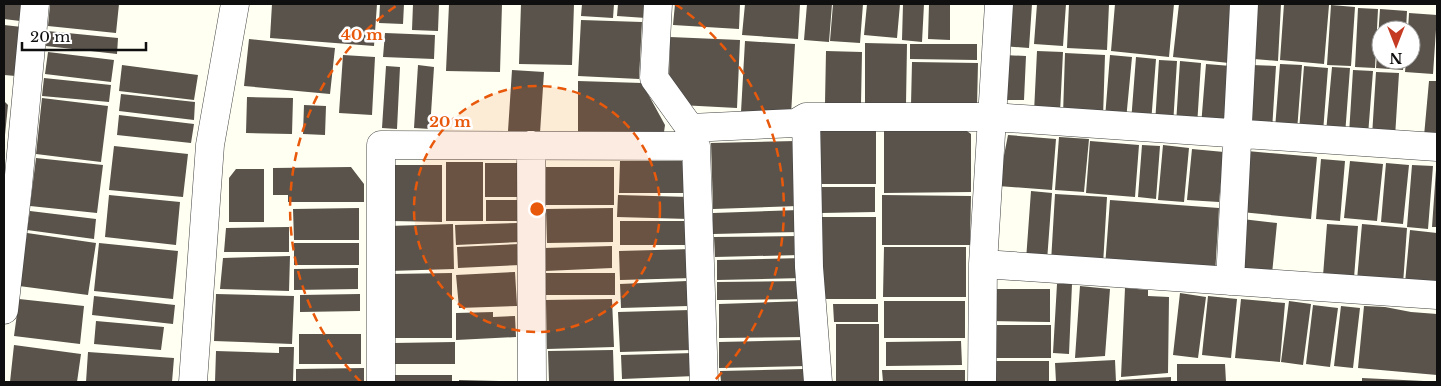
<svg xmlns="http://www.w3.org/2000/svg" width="1441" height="386" font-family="'Libre Baskerville',serif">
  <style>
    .building { fill: #59534b }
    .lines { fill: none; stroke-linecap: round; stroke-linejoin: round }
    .minor-casing { stroke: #424242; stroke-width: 29 }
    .minor { stroke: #fff; stroke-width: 28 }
    .ring { fill: none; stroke: #e8590c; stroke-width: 2.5; stroke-dasharray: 9 6 }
    .centre { fill: #e8590c; stroke: #fff; stroke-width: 2.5 }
    .ring-label { font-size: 15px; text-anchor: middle; font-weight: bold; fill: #e8590c; stroke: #fff; stroke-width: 5; stroke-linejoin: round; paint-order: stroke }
  </style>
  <rect width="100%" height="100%" fill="#fffff2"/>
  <path class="building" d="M4,4H22L20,21L4,19Z
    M50,4H119L116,33L48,26Z
    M272,4H377L374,46L270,38Z
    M380,4H404L403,24L379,23Z
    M413,4H439L438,31L412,30Z
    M449,4H502L500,72L446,71Z
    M521,4H574L572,65L519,64Z
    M582,4H614L613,18L581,16Z
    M618,4H647L646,18L617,16Z
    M675,4H740L739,29L673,25Z
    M745,4H800L798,39L742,35Z
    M807,4H832L829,42L804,40Z
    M833,4H863L860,43L830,41Z
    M867,4H900L897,38L864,35Z
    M903,4H924L922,42L902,40Z
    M929,4H950V40L928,39Z
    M1005,4H1032L1029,48L1002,46Z
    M1037,4H1066L1063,46L1034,44Z
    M1069,4H1109L1107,50L1067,48Z
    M1115,4H1174L1169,57L1111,51Z
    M1179,4H1235L1229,63L1173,57Z
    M1256,4H1281L1278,61L1254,59Z
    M1284,4L1329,5L1324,64L1280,60Z
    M1331,5L1355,7L1351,66L1327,65Z
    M1358,8L1378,9L1375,68L1355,67Z
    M1380,9L1407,11L1406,30H1381V60H1404L1403,70L1376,68Z
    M1409,13L1437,15L1433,74L1405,72L1406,60H1411V30H1408Z
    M581,20L642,22L639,79L578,76Z
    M4,25L22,27L16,76L4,75Z
    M47,31L118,38L117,54L46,46Z
    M385,33L435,35L434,59L383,57Z
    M670,37L740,40L737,108L680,105L669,78Z
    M249,39L335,48L330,94L244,86Z
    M745,41L795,44L791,115L741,112Z
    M865,43L907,44L906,104H865Z
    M910,44H977V60L910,59Z
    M826,51L862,52L861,104L825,103Z
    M1037,51L1063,52L1060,113L1034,112Z
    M48,52L114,60L111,82L45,74Z
    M1065,53L1105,55L1103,117L1063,115Z
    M343,55L375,57L372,115L339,113Z
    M1004,55L1026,56L1024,100H1003Z
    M1110,55L1132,57L1126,120L1105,118Z
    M1136,57L1156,59L1151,123L1131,122Z
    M1159,60L1177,61L1173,125L1155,124Z
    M1180,61L1201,63L1197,126L1176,124Z
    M912,62L978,63L977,107L911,105Z
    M1206,64L1231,66L1226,128L1201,126Z
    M1280,64L1302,65L1297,131L1275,129Z
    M122,65L198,75L194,100L119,91Z
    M418,65L434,67L430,129L414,128Z
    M1251,65L1276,66L1272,130L1247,128Z
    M386,66L400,67L397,129L382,128Z
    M1304,66L1328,68L1323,132L1299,131Z
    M1332,67L1350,68L1345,135L1326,132Z
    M512,70L544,72L540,133L508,131Z
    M1353,70L1373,71L1368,135L1349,134Z
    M1376,72L1399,73L1395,137L1372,136Z
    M44,78L111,85L109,102L42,96Z
    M578,81L642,83L665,125L663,139H578Z
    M1429,81H1437V137L1424,136Z
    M121,94L195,102L194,120L119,111Z
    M247,97L293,98L292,134L246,133Z
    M42,98L108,106L101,162L36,154Z
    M4,101L8,105L5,135H4Z
    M304,105L326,106L325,135L303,134Z
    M119,115L194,124L191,143L117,135Z
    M884,126H960L971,134V192L884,193Z
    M820,128H876V184H820Z
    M1008,135L1056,139L1052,190L998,186Z
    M1059,137L1089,139L1084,192L1055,190Z
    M796,141L798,206L713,209L711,143Z
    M1090,141L1139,145L1135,197L1086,193Z
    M1142,145L1160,146L1156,199L1138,197Z
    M1163,145L1189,148L1184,202L1158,200Z
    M114,146L188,154L183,197L109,190Z
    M1192,149L1224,152L1219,202L1187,200Z
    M1247,151L1317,157L1311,219L1241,212Z
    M36,158L103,165L97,213L30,206Z
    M1321,159L1345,161L1340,221L1316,219Z
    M620,161H689V193H619Z
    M1350,161L1383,164L1377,221L1344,218Z
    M446,162H483V221H446Z
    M485,163H518L519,197H485Z
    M1386,163L1409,165L1403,224L1381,222Z
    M392,165H442V222L392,221Z
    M1412,165L1433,166L1428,229L1407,227Z
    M351,167L364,184V202H288V195H273V168Z
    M546,167H614V205H546Z
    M236,169H264V222H229V178Z
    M1436,170H1437V227H1432Z
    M821,187H875V212L821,213Z
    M1031,191L1052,193L1047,261L1026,260Z
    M1055,194L1107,197L1103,265L1051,262Z
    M109,195L180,202L176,245L105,237Z
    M618,195L690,197L689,219L617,217Z
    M882,195L971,196L970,245H882Z
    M486,200H519V221H486Z
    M1110,200L1219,208L1215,275L1105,267Z
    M359,208V240H294L293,209Z
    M613,208V242L547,243L546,209Z
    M799,210L800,232L713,234V213Z
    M30,211L96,219L94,239L27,230Z
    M816,217H876V299H816Z
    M1242,219L1277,223L1272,274L1237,271Z
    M620,221H688V245H620Z
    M518,223L519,242L456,245L455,225Z
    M453,224L454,269L389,271L388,226Z
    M1327,224L1358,226L1354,278L1323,276Z
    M1362,224L1407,228L1403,284L1357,280Z
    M289,227V252H224L226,228Z
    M1410,230L1437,233V286L1405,283Z
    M27,233L96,243L88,295L19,286Z
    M799,236L800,255L715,257L714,237Z
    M99,243L178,251L173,299L94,291Z
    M294,243H359V265H294Z
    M520,244L521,265L458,268L457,247Z
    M612,246V268L545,271L544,248Z
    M884,247H966V297H883Z
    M692,249L693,278L620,280L619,251Z
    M290,256L289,291L220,289L223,258Z
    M803,258V278L717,280V260Z
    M358,268V289L294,290V269Z
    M515,272L517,306L459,308L456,275Z
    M452,273V338H391V274Z
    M546,273H615V295H546Z
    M687,281L688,306L621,308L620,284Z
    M804,281V299L717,300V282Z
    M1057,284H1072L1069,354L1053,353Z
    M1080,286L1110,289L1105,356L1075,358Z
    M1125,288L1148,290V296L1169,297L1168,373L1121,377Z
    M991,289H1050V322L990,321Z
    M1180,293L1206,297L1198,358L1173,355Z
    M216,294L294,296L292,344L214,341Z
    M360,294V311L300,312V295Z
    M94,296L175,305L173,324L92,315Z
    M1208,296L1237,299L1231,358L1202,355Z
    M19,299L84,306L80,344L14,336Z
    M612,299L614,347L547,349L546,300Z
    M1241,299L1285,303L1280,362L1235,358Z
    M806,301V337L719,338V304Z
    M884,301H965V338H884Z
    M1289,301L1311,304L1303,365L1281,362Z
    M833,304H878V322H834Z
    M1313,305L1338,308L1330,367L1306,364Z
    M1341,306L1360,308L1353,368L1334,366Z
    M1364,306L1385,307L1411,312L1437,314V375L1358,368Z
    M690,310L691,350L620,352L618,312Z
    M493,312V317L515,316L516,337L456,340V313Z
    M96,321L164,327L161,350L94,344Z
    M836,324H879V382H836Z
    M989,325H1051V358H989Z
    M299,334H361V364H299Z
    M806,340L807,366L719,368V342Z
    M961,341L962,365L886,366V342Z
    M455,342V364H394V343Z
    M14,345L81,354L77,382H10Z
    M279,347H294L293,382H215L216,351L279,353Z
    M613,350L614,382H549L548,351Z
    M88,352L174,358L172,382H86Z
    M694,353L695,376L622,379L621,355Z
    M1115,360L1116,382H1056L1055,363Z
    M986,361H1049V381H986Z
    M1177,364H1225L1226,382H1177Z
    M364,368V382H296V369Z
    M804,369L805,382H721L720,371Z
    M882,370H965V382H883Z
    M389,375H452V382H389Z
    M1171,377V382H1119V380Z
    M1362,378L1424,381V382H1362Z
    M459,380L499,381V382H459Z"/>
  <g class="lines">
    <g class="minor-casing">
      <path id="minor" d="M658,4L654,78L690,128L696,146L704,382
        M806,117L809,267L818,382
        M690,128L796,123L806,117H993L1437,147
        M531,145L532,382
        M983,264L1437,295
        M1230,281L1244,4
        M4,310L18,186L35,4
        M193,382L210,145L235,4
        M381,382V145L696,146
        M982,382L983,264L999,4"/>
    </g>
    <use href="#minor" class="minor"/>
  </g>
  <circle cx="537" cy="209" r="123" fill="#e8590c" fill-opacity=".12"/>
  <g class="ring">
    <circle cx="537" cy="209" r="123"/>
    <path d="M361 382A247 247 0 0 1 399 4M675 4A247 247 0 0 1 713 382"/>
  </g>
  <circle cx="537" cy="209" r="8" class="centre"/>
  <g class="ring-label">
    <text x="362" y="40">40 m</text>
    <text x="450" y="127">20 m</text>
  </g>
  <rect width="1441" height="386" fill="none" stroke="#0f0f0f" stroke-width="10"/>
  <g transform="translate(1396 45) rotate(180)"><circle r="24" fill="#ffffff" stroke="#9f9f9f"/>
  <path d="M0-4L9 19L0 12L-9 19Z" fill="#c53a22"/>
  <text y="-8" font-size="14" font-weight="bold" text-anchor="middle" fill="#0f0f0f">N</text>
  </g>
  <path d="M22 42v8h124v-8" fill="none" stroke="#0f0f0f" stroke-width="2.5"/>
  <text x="30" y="42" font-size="15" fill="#0f0f0f" stroke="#ffffff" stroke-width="4" paint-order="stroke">20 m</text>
</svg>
